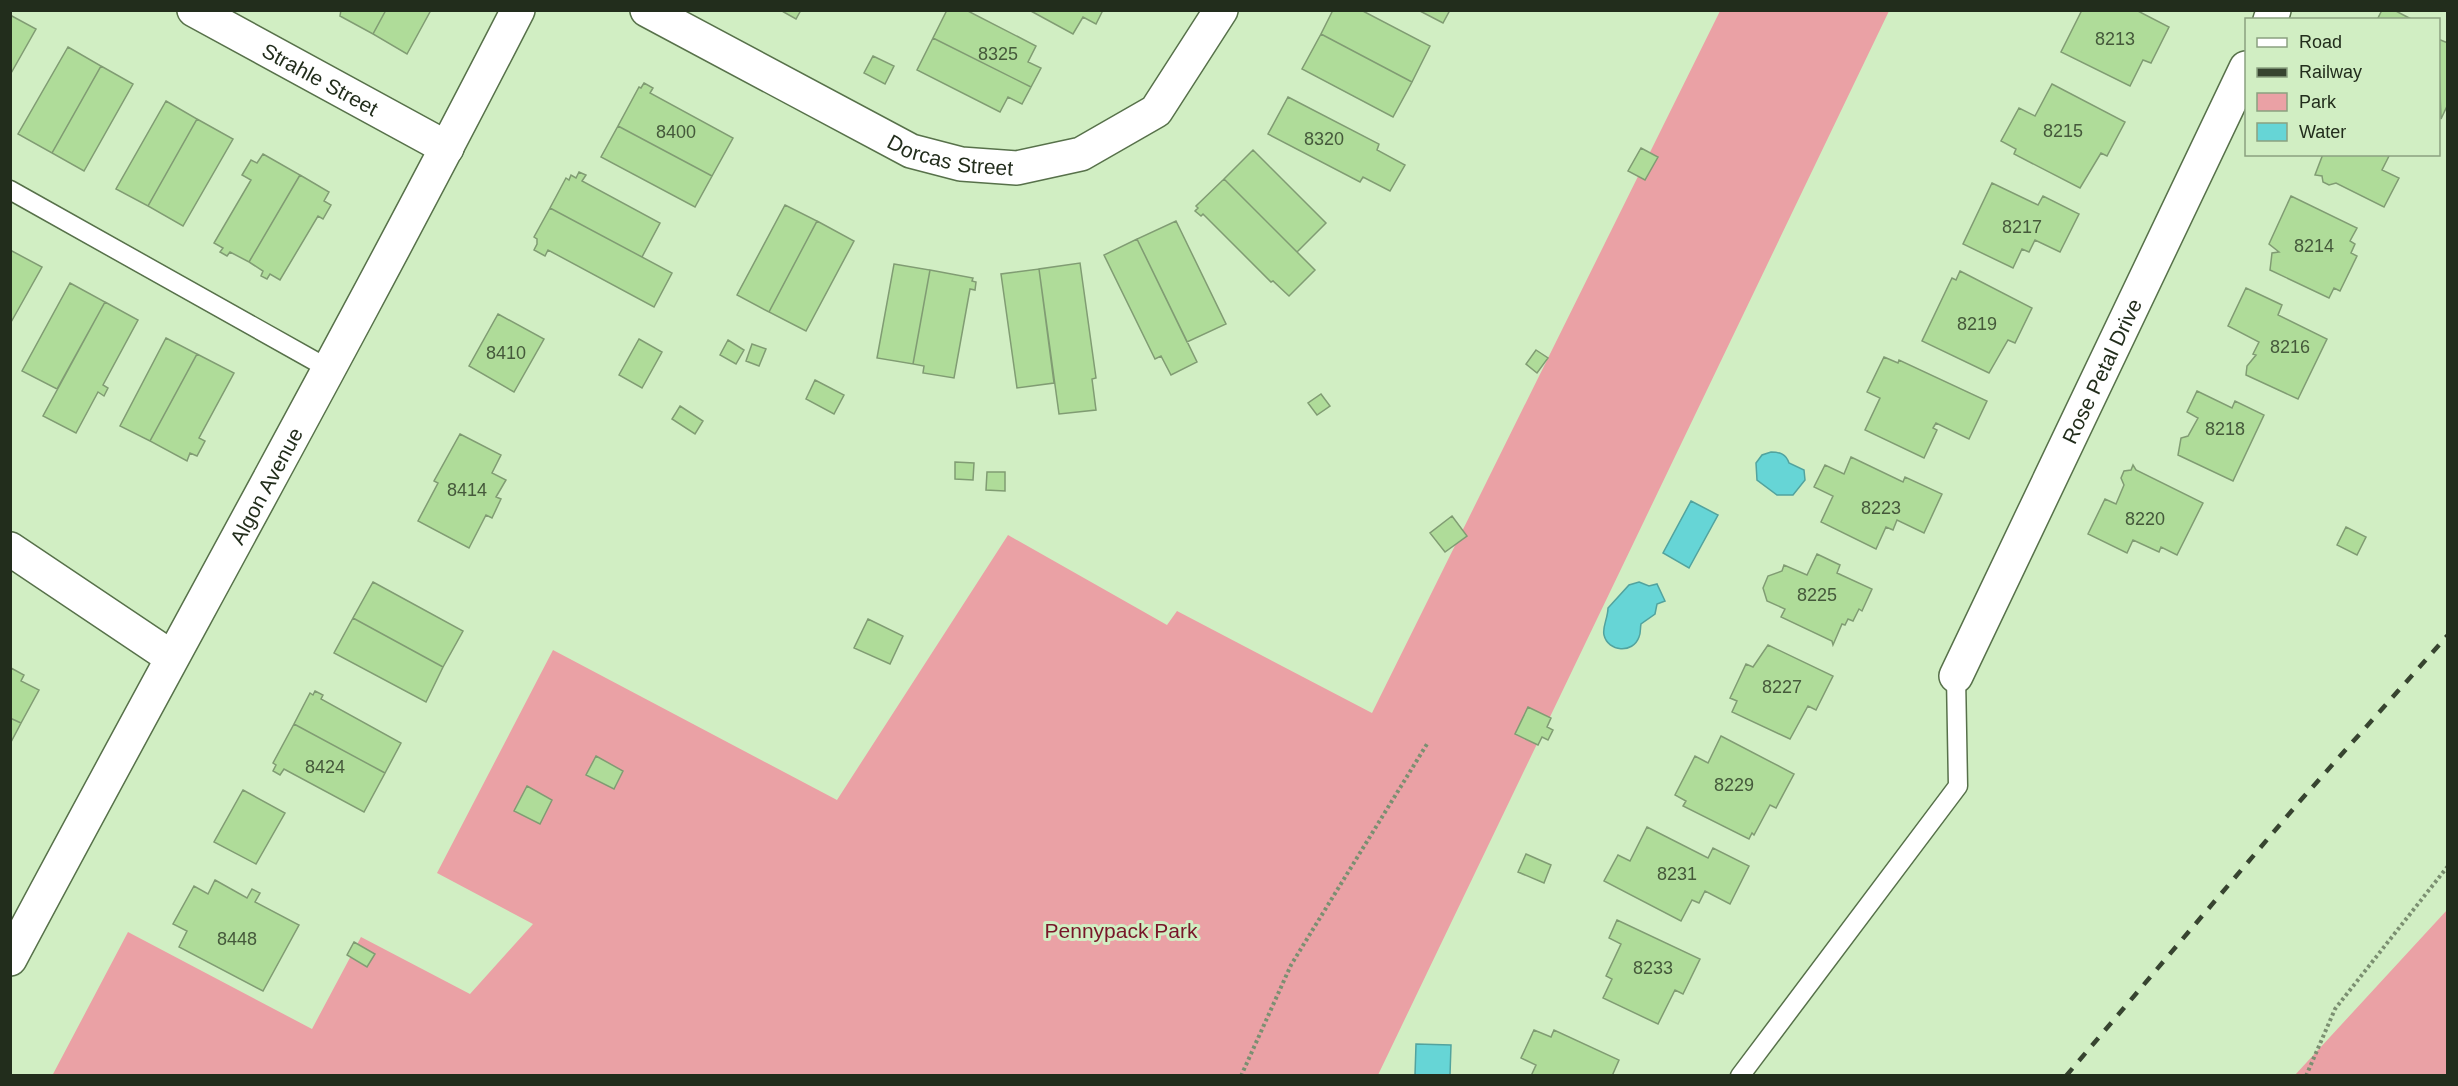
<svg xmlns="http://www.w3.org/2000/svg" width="2458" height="1086" font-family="Arial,sans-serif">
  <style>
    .green { fill: #eaa1a5 }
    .water { fill: #66d5d6; stroke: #52a39e; stroke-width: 1.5 }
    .building { fill: #afdc99; stroke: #809c73; stroke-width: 1.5 }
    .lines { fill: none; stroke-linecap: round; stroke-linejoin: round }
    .lane-casing { stroke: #57714a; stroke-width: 21 }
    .street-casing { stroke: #57714a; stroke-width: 36 }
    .secondary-casing { stroke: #57714a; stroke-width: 36 }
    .path { stroke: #7b8f71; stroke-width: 4; stroke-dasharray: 3 3; stroke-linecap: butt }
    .lane { stroke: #fff; stroke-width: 18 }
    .street { stroke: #fff; stroke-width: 33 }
    .secondary { stroke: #fff; stroke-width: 33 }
    .rail { stroke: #374430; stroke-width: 4.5; stroke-dasharray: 10 10; stroke-linecap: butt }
    .labels { text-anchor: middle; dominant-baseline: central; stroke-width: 6; stroke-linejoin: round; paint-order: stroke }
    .number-label { font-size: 18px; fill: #45593b }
    .street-label { font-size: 21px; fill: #222d1c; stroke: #d1eec3 }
    .park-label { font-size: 21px; fill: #781629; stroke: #d1eec3 }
  </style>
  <rect width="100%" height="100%" fill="#d1eec3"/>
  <path class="green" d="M1720,11H1889L1378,1075L52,1076L128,932L312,1029L361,937L470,994L533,924L437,873L553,650L837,800L1008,535L1167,625L1177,611L1372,713Z
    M2447,910V1075H2295Z"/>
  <path class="water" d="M1771,452C1780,452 1786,454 1789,463L1804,470L1805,480L1793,495H1777L1757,480L1756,463L1762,455Z
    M1691,501L1718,515L1689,568L1663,553Z
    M1639,582L1649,586L1657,584L1665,601L1657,604L1655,614L1641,624C1640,628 1641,633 1639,637C1633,654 1608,652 1604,635C1602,627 1608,618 1608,608L1629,585Z
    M1416,1044L1451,1045L1450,1075H1415Z"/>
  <path class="building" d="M386,10L373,34L340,16L341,10Z
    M386,10H431L407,54L373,34Z
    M780,10H801L796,19Z
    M947,10H966L1036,46L1028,62L1041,68L1031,87L933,38Z
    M1029,10H1103L1096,24L1083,17L1073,34Z
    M1333,10H1361L1430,46L1412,82L1321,34Z
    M1418,10H1450L1443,23Z
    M2082,10H2136L2169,27L2151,63L2143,60L2130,86L2061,52Z
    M2382,10H2394L2413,20H2377Z
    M10,15L36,29L10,75Z
    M1321,34L1412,82L1393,117L1302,69Z
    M933,38L1031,87L1022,104L1008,97L1000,112L917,70Z
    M2438,39L2448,43V104L2441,119Z
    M68,47L101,66L52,153L18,134Z
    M873,56L894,66L885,84L864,73Z
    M101,66L133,84L84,171L52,153Z
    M644,83L653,88L650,93L733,138L712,176L618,126L639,87L641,88Z
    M2052,84L2125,122L2107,156L2101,153L2080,188L2014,154L2016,149L2001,141L2019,108L2035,116Z
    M1288,97L1379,144L1377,150L1405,165L1390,191L1363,177L1360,182L1268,134Z
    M166,101L197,119L148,206L116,189Z
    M197,119L233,139L183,226L148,206Z
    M618,126L712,176L695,207L601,157Z
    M1641,148L1658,157L1645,180L1628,171Z
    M1253,150L1326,223L1297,252L1224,179Z
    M263,154L300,175L249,262L230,252L227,256L220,252L223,248L214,243L251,180L242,175L251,160L257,163Z
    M2323,154H2390L2382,170L2399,178L2384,207L2336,183L2329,185L2323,182L2322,176L2315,175Z
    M579,172L586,175L582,181L660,223L642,257L550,208L566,178L569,180L571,175L576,178Z
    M300,175L329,192L324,201L331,205L323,219L318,216L280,280L270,274L267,279L261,276L263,271L249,262Z
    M1224,179L1315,270L1289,296L1273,281L1271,282L1203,214L1201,216L1195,211L1198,208L1196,206Z
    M1992,183L2038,205L2043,196L2079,214L2060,252L2035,240L2029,252L2022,249L2013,268L1963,244Z
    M2291,196L2357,228L2350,241L2355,244L2351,253L2357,256L2340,291L2334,288L2329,298L2270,270L2272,253L2279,252L2269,244Z
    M785,205L817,221L769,312L737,295Z
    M550,208L672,273L654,307L548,250L545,256L534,250L537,244V239L534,237Z
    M817,221L854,241L806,331L769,312Z
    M1176,221L1226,324L1187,342L1137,239Z
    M1137,239L1197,362L1171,375L1161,356L1155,359L1104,255Z
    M10,250L42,267L10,324Z
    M1080,263L1096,378L1092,379L1096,410L1059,414L1039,269Z
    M894,264L930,270L913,364L877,358Z
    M1039,269L1054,383L1017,388L1001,274Z
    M930,270L973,278L972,281L976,282L975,290L970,289L954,378L923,373L924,366L913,364Z
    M1960,271L2032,308L2015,343L2008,340L1989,373L1922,341L1952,278L1956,280Z
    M70,283L105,302L57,389L22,371Z
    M2246,288L2282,305L2278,315L2327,339L2298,399L2246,375L2247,366L2256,355L2253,354L2259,342L2228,326Z
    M105,302L138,320L103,385L108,388L104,396L98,392L76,433L43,416Z
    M498,314L544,339L514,392L469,366Z
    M166,338L197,354L150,441L120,426Z
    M639,339L662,352L642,388L619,375Z
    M728,340L744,350L736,364L720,355Z
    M752,344L766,349L759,366L746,361Z
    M1536,350L1548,358L1537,373L1526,364Z
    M197,354L234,373L199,438L205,441L197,456L190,453L187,461L150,441Z
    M1884,357L1898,363L1899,360L1987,401L1969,439L1936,423L1933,428L1937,430L1924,458L1865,430L1880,398L1867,392Z
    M815,380L844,395L834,414L806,399Z
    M2197,391L2232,408L2235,401L2264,415L2233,481L2178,455L2181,438L2188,436L2198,418L2187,412Z
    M1321,394L1330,406L1317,415L1308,403Z
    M680,406L703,421L695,434L672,419Z
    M460,434L501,455L492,473L506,480L496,497L501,499L492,518L486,515L469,548L418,521L438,483L434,481Z
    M1851,457L1903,482L1905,477L1942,494L1924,533L1897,520L1893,530L1886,527L1876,549L1821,522L1833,496L1814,487L1825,465L1844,474Z
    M955,462L974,463L973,480L955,479Z
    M2133,465L2136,470L2203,503L2177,555L2161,547L2159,552L2133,540L2127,553L2088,534L2105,499L2116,504L2124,485L2121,478L2124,471L2131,470Z
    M987,472H1005V491L986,490Z
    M1452,516L1467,536L1445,552L1430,533Z
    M2346,527L2366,537L2357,555L2337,545Z
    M1817,554L1840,565L1837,573L1872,589L1862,611L1859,609L1853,621L1848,619L1845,625L1842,624L1833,645L1832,641L1781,617L1785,609L1767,601L1763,588L1768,576L1782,571L1784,565L1807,575Z
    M373,582L463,631L443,667L353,618Z
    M353,618L443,667L426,702L334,653Z
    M868,619L903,636L890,664L854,648Z
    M1768,645L1833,676L1816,710L1808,706L1790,739L1732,712L1737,701L1730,698L1746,664L1753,667Z
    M11,668L24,675L21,681L39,690L21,723L10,718Z
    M315,691L323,695L321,699L401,743L385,773L294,724L310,693L313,695Z
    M1528,707L1551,718L1547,727L1553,730L1548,740L1542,737L1538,745L1515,734Z
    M10,718L21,723L10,744Z
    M294,724L385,773L364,812L284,769L280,775L273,771L276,765L273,763Z
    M1721,736L1794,774L1776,808L1770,805L1754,835L1752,833L1749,839L1683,806L1686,801L1675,795L1695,756L1708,763Z
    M596,756L623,771L614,789L586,775Z
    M527,786L552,800L540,824L514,811Z
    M243,790L285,813L256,864L214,842Z
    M1647,827L1708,858L1713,848L1749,866L1730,904L1705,891L1699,903L1692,900L1681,921L1604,881L1618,855L1630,861Z
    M1526,854L1551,865L1544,883L1518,872Z
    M215,880L247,898L252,889L260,893L255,902L299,925L263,991L179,947L187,931L173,924L194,886L208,894Z
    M1617,920L1700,959L1683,994L1675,990L1658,1024L1603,998L1612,979L1606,976L1621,944L1609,938Z
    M354,942L375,954L367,967L347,955Z
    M1534,1030L1551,1037L1554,1030L1619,1060L1612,1076H1531L1536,1065L1521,1058Z"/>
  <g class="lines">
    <g class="lane-casing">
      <path id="lane" d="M10,190L329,369
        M1740,1076L1958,786L1956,676"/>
    </g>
    <g class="street-casing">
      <g id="street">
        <path id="s1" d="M194,10L447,148"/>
        <path id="s2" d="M647,10L911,151L961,164L1017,168L1081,154L1156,111L1221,10"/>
        <path d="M2270,20L2274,10"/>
        <path d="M10,549L171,657"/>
        <path id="s3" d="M1956,676L2246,68"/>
      </g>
    </g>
    <g class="secondary-casing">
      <g id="secondary">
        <path id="s4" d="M10,959C179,642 354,330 518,10"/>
      </g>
    </g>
    <path class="path" d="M1241,1076L1291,965L1427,744
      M2306,1076L2335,1009L2448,866"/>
    <use href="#lane" class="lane"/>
    <use href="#street" class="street"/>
    <use href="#secondary" class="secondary"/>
    <path class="rail" d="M2066,1076L2300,801L2448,635"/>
  </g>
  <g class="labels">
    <g class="number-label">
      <text x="2115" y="39">8213</text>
      <text x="998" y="54">8325</text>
      <text x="2063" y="131">8215</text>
      <text x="676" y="132">8400</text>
      <text x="1324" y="139">8320</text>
      <text x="2022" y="227">8217</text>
      <text x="2314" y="246">8214</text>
      <text x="1977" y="324">8219</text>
      <text x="2290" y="347">8216</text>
      <text x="506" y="353">8410</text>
      <text x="2225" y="429">8218</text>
      <text x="467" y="490">8414</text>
      <text x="1881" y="508">8223</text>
      <text x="2145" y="519">8220</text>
      <text x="1817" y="595">8225</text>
      <text x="1782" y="687">8227</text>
      <text x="325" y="767">8424</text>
      <text x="1734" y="785">8229</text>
      <text x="1677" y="874">8231</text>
      <text x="237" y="939">8448</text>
      <text x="1653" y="968">8233</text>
    </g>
    <g class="street-label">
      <text stroke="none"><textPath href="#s1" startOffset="144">Strahle Street</textPath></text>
      <text stroke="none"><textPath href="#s2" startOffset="339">Dorcas Street</textPath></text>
      <text stroke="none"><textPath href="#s3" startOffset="338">Rose Petal Drive</textPath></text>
      <text stroke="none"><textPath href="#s4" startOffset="538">Algon Avenue</textPath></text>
    </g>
    <g class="park-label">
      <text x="1121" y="930">Pennypack Park</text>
    </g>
  </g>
  <rect width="2458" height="1086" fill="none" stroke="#222d1c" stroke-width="24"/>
  <rect x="2245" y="18" width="195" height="138" fill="#d1eec3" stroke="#8ba180" stroke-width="1.5"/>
  <rect x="2257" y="38" width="30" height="9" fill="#ffffff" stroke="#8ba180" stroke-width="1.5"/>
  <text x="2299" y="48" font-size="18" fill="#222d1c">Road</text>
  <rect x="2257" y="68" width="30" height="9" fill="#374430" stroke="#8ba180" stroke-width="1.5"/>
  <text x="2299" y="78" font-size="18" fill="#222d1c">Railway</text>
  <rect x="2257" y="93" width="30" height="18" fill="#eaa1a5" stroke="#8ba180" stroke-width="1.5"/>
  <text x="2299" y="108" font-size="18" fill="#222d1c">Park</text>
  <rect x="2257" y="123" width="30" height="18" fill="#66d5d6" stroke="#8ba180" stroke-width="1.5"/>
  <text x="2299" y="138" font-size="18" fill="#222d1c">Water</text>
</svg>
